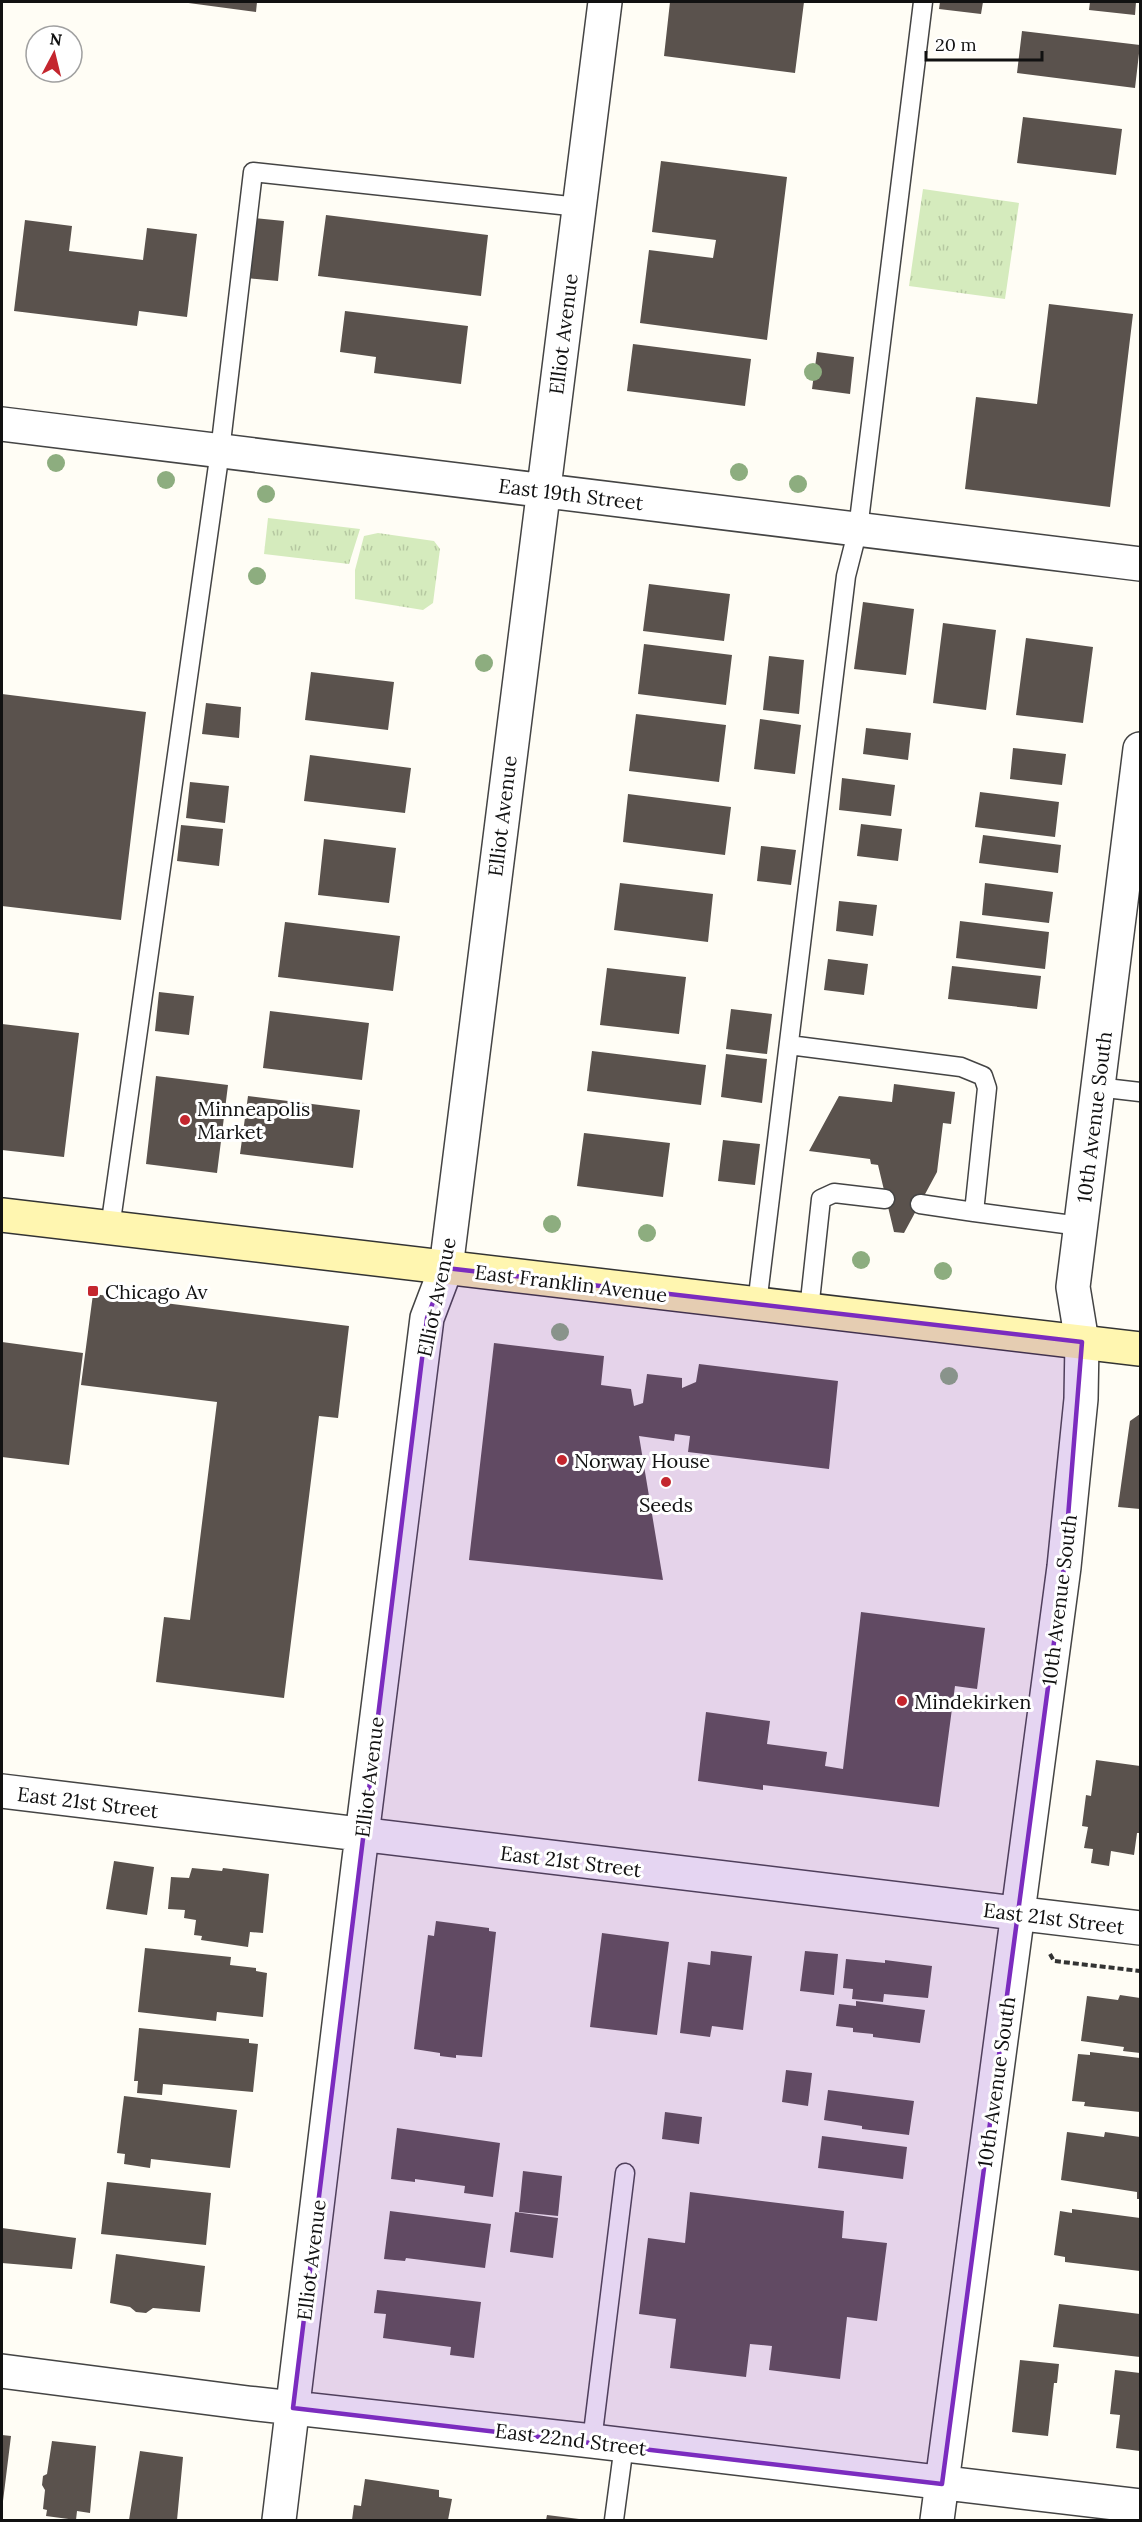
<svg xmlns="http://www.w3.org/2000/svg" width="1142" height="2522" font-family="Lora,serif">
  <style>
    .park { fill: url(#park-tufts) }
    .building { fill: #5a524d }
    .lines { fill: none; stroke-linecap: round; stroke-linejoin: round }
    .service-casing { stroke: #444; stroke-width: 21 }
    .minor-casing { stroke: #444; stroke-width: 36 }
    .secondary-casing { stroke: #333; stroke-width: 36 }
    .path { stroke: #333; stroke-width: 4; stroke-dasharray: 6 3; stroke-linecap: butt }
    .service { stroke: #fff; stroke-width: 18 }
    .minor { stroke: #fff; stroke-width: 33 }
    .secondary { stroke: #fff6b0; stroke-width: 33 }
    .tree { fill: #8dad7f }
    .marked { fill: #7b2cbf; fill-opacity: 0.2; stroke: #7b2cbf; stroke-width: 4.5; stroke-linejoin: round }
    .poi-dot { fill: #c4262e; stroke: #fff; stroke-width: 2 }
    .labels { text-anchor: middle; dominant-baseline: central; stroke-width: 6; stroke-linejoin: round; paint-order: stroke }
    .street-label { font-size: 20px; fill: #111; stroke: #fff }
    .poi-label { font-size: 20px; fill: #111; stroke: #fff; text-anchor: start }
  </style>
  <defs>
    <pattern id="park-tufts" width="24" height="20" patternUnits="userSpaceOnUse" patternTransform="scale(1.5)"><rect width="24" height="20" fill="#d5ebbd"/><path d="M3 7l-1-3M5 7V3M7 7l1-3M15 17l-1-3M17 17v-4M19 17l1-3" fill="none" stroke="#b6c8a1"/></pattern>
  </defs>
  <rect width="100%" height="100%" fill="#fffdf5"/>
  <path class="park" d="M923,189L1019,203L1005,299L909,286Z
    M268,518L360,529L349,564L264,554Z
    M378,533L434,541L440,549L433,603L423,610L355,599V570L364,536Z"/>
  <path class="building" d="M181,2H257L256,12Z
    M670,2H804L795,73L664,56Z
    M940,2H983L981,14L939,9Z
    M1090,2H1136L1135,15L1089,10Z
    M1022,31L1140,45L1135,88L1017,73Z
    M1023,117L1122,129L1116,175L1017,163Z
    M661,161L787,177L767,340L640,323L649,250L713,258L716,240L652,232Z
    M326,215L488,235L481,296L318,276Z
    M253,218L284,221L278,281L246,278Z
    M25,220L72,226L69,251L143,260L147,228L197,234L187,317L139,311L137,326L14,311Z
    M1049,304L1133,314L1110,507L965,489L976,397L1037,404Z
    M345,311L468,326L461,384L374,373L376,357L340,352Z
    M633,344L751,359L745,406L627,391Z
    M817,352L854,357L850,394L812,389Z
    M649,584L730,594L724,641L643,631Z
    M863,602L914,609L906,675L854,669Z
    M943,623L996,630L986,710L933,703Z
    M1026,638L1093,647L1083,723L1016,715Z
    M644,644L732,655L726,705L638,694Z
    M769,656L804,660L799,714L763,710Z
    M311,672L394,682L388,730L305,720Z
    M2,694L146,712L121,920L2,906Z
    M206,703L241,707L239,738L202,734Z
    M636,714L726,725L719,782L629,771Z
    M760,719L801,725L795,774L754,769Z
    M866,728L911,733L908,760L863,754Z
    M1013,748L1066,754L1062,785L1010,779Z
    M310,755L411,768L405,813L304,801Z
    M842,778L895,785L891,816L839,810Z
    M190,782L229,786L225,823L186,818Z
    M980,792L1059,802L1055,837L975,827Z
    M628,794L731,807L725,855L623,842Z
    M861,824L902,829L898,861L857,856Z
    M181,825L223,829L219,866L177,861Z
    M983,835L1061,845L1058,873L979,863Z
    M324,839L396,848L389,903L318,895Z
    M761,846L796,850L791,885L757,881Z
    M620,883L713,894L708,942L614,930Z
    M985,883L1053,892L1049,923L982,915Z
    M839,901L877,905L873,936L836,931Z
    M960,921L1049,932L1045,969L956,958Z
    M285,922L400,936L393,991L278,977Z
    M828,959L868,964L864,995L824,990Z
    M952,966L1041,976L1037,1009L948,999Z
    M607,968L686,977L679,1034L600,1025Z
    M159,992L194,996L189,1035L155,1031Z
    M731,1009L772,1014L767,1054L726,1049Z
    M270,1011L369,1023L362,1080L263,1068Z
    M2,1024L79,1033L64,1157L2,1150Z
    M592,1051L706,1065L701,1105L587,1091Z
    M726,1054L767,1059L762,1103L721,1097Z
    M156,1076L228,1085L217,1173L146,1164Z
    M894,1084L955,1092L951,1124L943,1123L937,1172L904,1233L894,1232L878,1165L871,1164L870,1159L809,1151L839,1096L892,1102Z
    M248,1096L360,1110L353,1168L240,1154Z
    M584,1133L670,1143L663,1197L577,1186Z
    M723,1140L760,1144L755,1185L718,1181Z
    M93,1294L349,1326L338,1418L319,1416L284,1698L156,1682L164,1617L190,1620L217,1402L81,1385Z
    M2,1342L83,1353L69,1465L2,1457Z
    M494,1343L604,1356L601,1385L631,1389L634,1406L643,1403L647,1374L682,1378V1388L696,1382L699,1364L838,1381L829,1469L688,1452L690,1436L675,1434L674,1441L639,1436L663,1580L469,1560Z
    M1140,1414V1509L1118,1507L1130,1421Z
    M861,1612L985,1628L977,1689L955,1686L939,1807L763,1785V1790L698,1781L706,1712L770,1721L767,1744L827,1752L825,1766L843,1769Z
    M1096,1760L1140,1766V1833H1137L1134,1855L1111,1851L1109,1866L1091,1863L1093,1849L1084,1848L1088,1827L1082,1826L1086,1795L1091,1796Z
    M114,1861L154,1867L147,1915L106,1909Z
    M192,1868L222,1871L223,1868L269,1874L263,1933L250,1932L248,1947L201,1940L202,1936L194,1935L196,1920L184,1918L185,1910L168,1909L171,1877L189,1878Z
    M436,1921L489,1928V1931L496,1932L482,2057L456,2055V2058L440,2056V2053L414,2049L428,1935L434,1936Z
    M602,1933L669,1942L657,2035L590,2027Z
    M145,1948L231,1957L230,1965L256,1968V1971L267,1973L263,2017L217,2012L216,2021L138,2012Z
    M711,1951L752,1956L743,2030L712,2026L710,2037L680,2033L688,1962L710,1965Z
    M805,1951L838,1954L834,1995L800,1991Z
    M846,1959L885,1963V1960L932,1966L928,1998L884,1994L883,2002L852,1999L853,1989L843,1988Z
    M1120,1995L1140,1998V2053L1123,2051L1124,2047L1081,2041L1087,1996L1118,2000Z
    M856,2001L925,2010L920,2043L873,2037V2034L853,2032V2028L836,2026L839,2004L856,2006Z
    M139,2028L249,2039V2043L258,2044L253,2092L163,2084L162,2095L137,2093L138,2081H134Z
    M1090,2052L1140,2058V2112L1084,2106L1085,2102L1072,2101L1078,2054L1090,2055Z
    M786,2070L812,2073L808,2106L782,2102Z
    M828,2090L914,2101L909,2135L862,2129V2126L824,2120Z
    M124,2096L237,2110L230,2168L151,2159L150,2168L124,2164L125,2154L117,2153Z
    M665,2112L702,2117L699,2144L662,2139Z
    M397,2128L500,2143L493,2197L464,2193L465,2186L415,2179V2182L391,2179Z
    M1067,2132L1104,2137L1105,2132L1140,2137V2199H1137V2192L1061,2180Z
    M822,2136L907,2147L903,2179L818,2168Z
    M523,2171L562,2176L558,2216L519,2212Z
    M107,2182L211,2193L206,2245L101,2234Z
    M690,2192L844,2211L842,2238L887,2243L877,2321L847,2317L840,2379L769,2370L772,2346L750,2344L746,2377L670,2368L676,2319L639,2314L648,2238L685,2243Z
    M1072,2209L1140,2218V2271L1065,2262V2257L1054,2255L1060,2211L1072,2213Z
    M390,2211L491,2224L485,2268L406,2258L405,2261L384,2259Z
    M515,2212L558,2218L553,2258L510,2252Z
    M2,2228L76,2238L72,2269L2,2263Z
    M116,2254L205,2266L200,2312L153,2308L146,2313L136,2312L130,2307L110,2303Z
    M377,2290L481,2302L474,2358L450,2355L451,2347L383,2338L386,2314L374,2313Z
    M1059,2304L1140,2314V2357L1053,2347Z
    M1020,2360L1059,2364L1057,2383H1054L1048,2436L1012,2432Z
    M1115,2370L1140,2373V2451L1116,2448L1120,2415L1110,2414Z
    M2,2435L11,2436L3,2501H2Z
    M52,2441L96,2446L90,2513L77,2511L76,2520L46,2516L47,2510L43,2509L45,2490L42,2485L43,2476L47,2474Z
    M140,2451L183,2457L177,2520H129Z
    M365,2479L439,2490V2497L452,2499L448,2520H352L354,2505L361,2506Z
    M547,2515L579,2519V2520H546Z"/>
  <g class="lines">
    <g class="service-casing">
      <path id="service" d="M789,1045L961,1067L983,1076L987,1088L974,1212L1080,1226
        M1097,1087L1140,1092
        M920,1204L974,1212
        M110,1228L220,451L253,172L579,207
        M757,1304L846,576L858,529L923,2
        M809,1310L821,1199L834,1193L885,1199
        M592,2441L625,2173
        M614,2520L624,2445"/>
    </g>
    <g class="minor-casing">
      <path id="minor" d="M2,424L1140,564
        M2,1791L1140,1928
        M2,2371L248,2403L592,2441L1140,2506
        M279,2520L358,1867L427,1318L446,1268L605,2
        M937,2520L1064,1567L1081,1399L1082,1342L1073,1287L1140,749"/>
    </g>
    <g class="secondary-casing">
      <path id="secondary" d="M2,1215L1140,1349"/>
    </g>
    <path class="path" d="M1050,1954L1054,1961L1140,1971"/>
    <use href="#service" class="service"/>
    <use href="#minor" class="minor"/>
    <use href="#secondary" class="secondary"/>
  </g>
  <g class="tree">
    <circle cx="813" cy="372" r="9"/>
    <circle cx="56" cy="463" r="9"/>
    <circle cx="739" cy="472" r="9"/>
    <circle cx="166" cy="480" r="9"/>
    <circle cx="798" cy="484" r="9"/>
    <circle cx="266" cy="494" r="9"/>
    <circle cx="257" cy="576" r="9"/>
    <circle cx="484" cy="663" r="9"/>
    <circle cx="552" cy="1224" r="9"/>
    <circle cx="647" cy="1233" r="9"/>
    <circle cx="861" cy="1260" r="9"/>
    <circle cx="943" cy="1271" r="9"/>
    <circle cx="560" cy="1332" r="9"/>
    <circle cx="949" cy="1376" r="9"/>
  </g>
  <path class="marked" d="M446,1268L1082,1342L1064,1567L942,2484L293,2408L427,1318Z"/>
  <g class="poi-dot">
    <circle cx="185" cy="1120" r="6"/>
    <rect x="87" y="1285" width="12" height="12" rx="3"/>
    <circle cx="562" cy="1460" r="6"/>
    <circle cx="666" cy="1482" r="6"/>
    <circle cx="902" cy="1701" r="6"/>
  </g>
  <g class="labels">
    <g class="street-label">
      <text transform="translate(563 334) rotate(-83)">Elliot Avenue</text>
      <text transform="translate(571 494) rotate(7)">East 19th Street</text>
      <text transform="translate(502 816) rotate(-83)">Elliot Avenue</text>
      <text transform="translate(1094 1117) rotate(-83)">10th Avenue South</text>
      <text transform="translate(571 1283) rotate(7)">East Franklin Avenue</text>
      <text transform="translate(436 1297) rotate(-78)">Elliot Avenue</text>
      <text transform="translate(1059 1600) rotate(-83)">10th Avenue South</text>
      <text transform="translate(369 1777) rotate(-83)">Elliot Avenue</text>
      <text transform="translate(88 1802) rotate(7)">East 21st Street</text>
      <text transform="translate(571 1861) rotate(7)">East 21st Street</text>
      <text transform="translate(1054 1918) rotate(7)">East 21st Street</text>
      <text transform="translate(996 2082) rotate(-82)">10th Avenue South</text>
      <text transform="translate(311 2260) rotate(-83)">Elliot Avenue</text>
      <text transform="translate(571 2439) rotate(7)">East 22nd Street</text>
    </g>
    <g class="poi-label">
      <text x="197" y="1108">Minneapolis<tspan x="197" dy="23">Market</tspan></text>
      <text x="105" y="1291">Chicago Av</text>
      <text x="574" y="1460">Norway House</text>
      <text x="666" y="1504" text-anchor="middle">Seeds</text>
      <text x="914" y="1701">Mindekirken</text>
    </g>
  </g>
  <rect width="1142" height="2522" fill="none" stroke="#111111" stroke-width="6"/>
  <g transform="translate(54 54) rotate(7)"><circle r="28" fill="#ffffff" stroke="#a0a0a0" stroke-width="1.5"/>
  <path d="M0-4.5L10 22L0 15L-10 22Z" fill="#c4262e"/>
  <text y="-9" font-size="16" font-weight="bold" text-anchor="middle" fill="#111111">N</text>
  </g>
  <path d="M926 51v9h116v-9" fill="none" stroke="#111111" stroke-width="3"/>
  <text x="935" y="51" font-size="18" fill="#111111" stroke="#ffffff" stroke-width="4.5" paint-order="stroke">20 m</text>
</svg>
